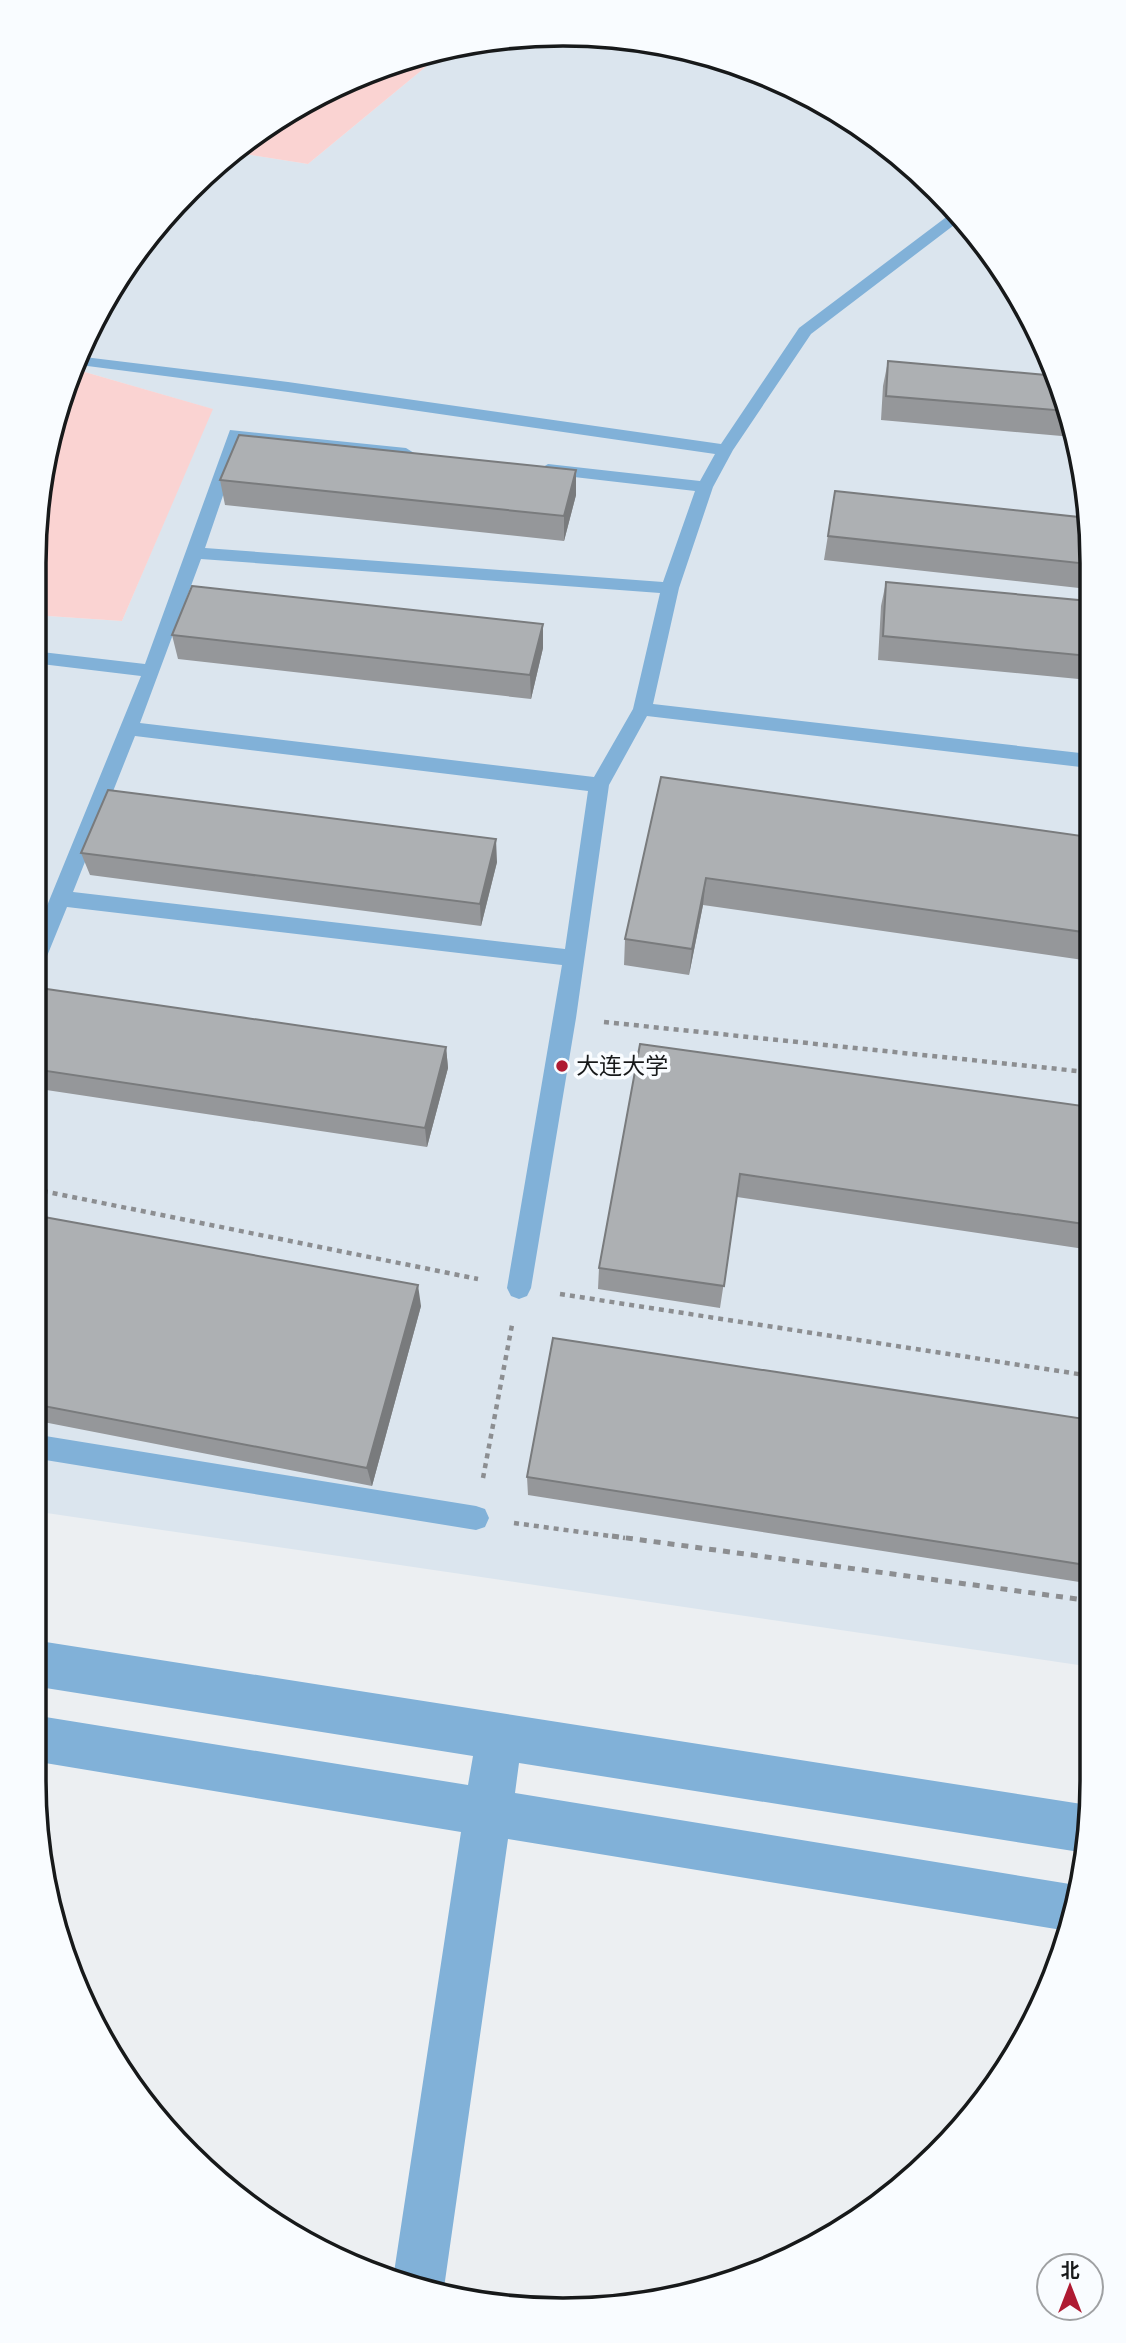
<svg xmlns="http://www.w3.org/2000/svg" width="1126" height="2343" font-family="Bitter,'Noto Sans SC',serif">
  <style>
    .built { fill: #dbe5ee }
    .green { fill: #fad3d2 }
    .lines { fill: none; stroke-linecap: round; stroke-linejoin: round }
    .path-far1 { stroke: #8c8e91; stroke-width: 4.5; stroke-dasharray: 5 5; stroke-linecap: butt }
    .path { stroke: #8c8e91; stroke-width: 5; stroke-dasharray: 7 7; stroke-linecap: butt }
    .lane { fill: #81b1d8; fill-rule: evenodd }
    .street { fill: #81b1d8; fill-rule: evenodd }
    .wall { fill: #95979a }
    .shaded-wall { fill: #797b7d }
    .building { fill: #adb0b3; stroke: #797b7d; stroke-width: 2 }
    .poi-dot { fill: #ae1a32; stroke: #f9fcff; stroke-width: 2.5 }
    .labels { text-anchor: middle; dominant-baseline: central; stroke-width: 7; stroke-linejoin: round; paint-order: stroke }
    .poi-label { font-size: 23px; fill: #17191a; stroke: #f9fcff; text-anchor: start }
    .rim { fill: none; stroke: #17191a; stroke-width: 3.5 }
  </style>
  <rect width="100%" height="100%" fill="#eceff2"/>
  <path class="built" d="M563,33L667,44L766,74L886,143L984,241L1053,361L1088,493L1092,1667L33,1511V615L122,621L212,409L71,368L74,360L123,268L189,188L232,152L308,164L451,46Z"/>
  <path class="green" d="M451,46L308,164L232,152L269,122L361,73Z
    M71,368L213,409L122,621L33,615V563L44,459Z"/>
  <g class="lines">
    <path class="path-far1" d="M604,1022L1087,1072L1090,1010
      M33,1189L478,1279
      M560,1294L1091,1376
      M483,1478L512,1325
      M514,1523L625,1538"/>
    <path class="path" d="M612,1536L1092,1601"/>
    <path class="lane" d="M953,212L962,219L811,334L733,450L713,487L679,588L653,704L1089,754V768L647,716L609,785L576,1018L531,1288L527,1296L519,1299L511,1296L507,1288L562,965L67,907L43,966L40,972L33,974V940L141,676L33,663V651L145,664L230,430L406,448L414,453L406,458L242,440L205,548L663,582L695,491L548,474L540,469L548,464L700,481L715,454L288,392L72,364L76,356L288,382L721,444L799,328ZM201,559L660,593L633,709L594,777L140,723ZM135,736L588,791L565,949L73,892Z
      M33,1434L476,1506L485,1509L489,1518L485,1527L476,1530L33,1458Z"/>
    <path class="street" d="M33,1640L1088,1805L1090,1806L1086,1853L519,1763L515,1793L1082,1886L1068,1931L508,1839L443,2295L393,2279L461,1832L33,1761V1715L468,1785L473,1756L33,1686Z"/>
  </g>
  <path class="wall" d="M888,361L1057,376L1073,437L881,420L883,386Z
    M576,470V495L564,541L225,505L220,480Z
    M835,491L1088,518V589L824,560Z
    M886,582L1089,601V680L878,660L881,606Z
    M172,635L543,648L531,699L178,659Z
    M661,777L1089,837L1090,961L703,905L689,975L624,965L625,939Z
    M81,853L497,862L481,926L90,875Z
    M33,987L446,1047L448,1068L427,1147L33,1088Z
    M640,1044L1090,1107L1091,1250L737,1197L720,1308L598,1289L599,1268Z
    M33,1215L421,1306L372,1486L33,1420Z
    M1091,1420L1092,1584L528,1495L527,1477Z"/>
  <path class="shaded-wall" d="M576,470V495L564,541V516Z
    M543,624V648L531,699L530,675Z
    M496,839L497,862L481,926L480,904Z
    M706,878L703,905L689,975L692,949Z
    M446,1047L448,1068L427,1147L425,1128Z
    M418,1285L421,1306L372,1486L367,1468Z"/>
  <path class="building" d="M888,361L1057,376L1066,411L886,396Z
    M239,435L576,470L564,516L220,480Z
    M835,491L1088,518V564L828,536Z
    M886,582L1089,601V656L883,636Z
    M192,586L543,624L530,675L172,635Z
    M661,777L1089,837L1090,933L706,878L692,949L625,939Z
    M108,790L496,839L480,904L81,853Z
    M33,987L446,1047L425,1128L33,1069Z
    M640,1044L1090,1107L1091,1225L740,1174L724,1286L599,1268Z
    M33,1215L418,1285L367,1468L33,1404Z
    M553,1338L1091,1420L1092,1566L527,1477Z"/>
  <circle class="poi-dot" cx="562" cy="1066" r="7"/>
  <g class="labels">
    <g class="poi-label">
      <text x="576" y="1066">大连大学</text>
    </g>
  </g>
  <path d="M0 0H1126V2343H0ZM563 46H563A517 517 0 0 1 1080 563V1781A517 517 0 0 1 563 2298H563A517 517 0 0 1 46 1781V563A517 517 0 0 1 563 46Z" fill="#f9fcff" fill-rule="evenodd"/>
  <path class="rim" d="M563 46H563A517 517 0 0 1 1080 563V1781A517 517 0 0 1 563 2298H563A517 517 0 0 1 46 1781V563A517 517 0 0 1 563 46Z"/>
  <g transform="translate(1070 2287)"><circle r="33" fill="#f9fcff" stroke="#9fa1a3" stroke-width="2"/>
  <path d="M0-5L12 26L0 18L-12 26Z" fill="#ae1a32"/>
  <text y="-10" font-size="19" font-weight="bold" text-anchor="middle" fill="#17191a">北</text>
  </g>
</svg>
